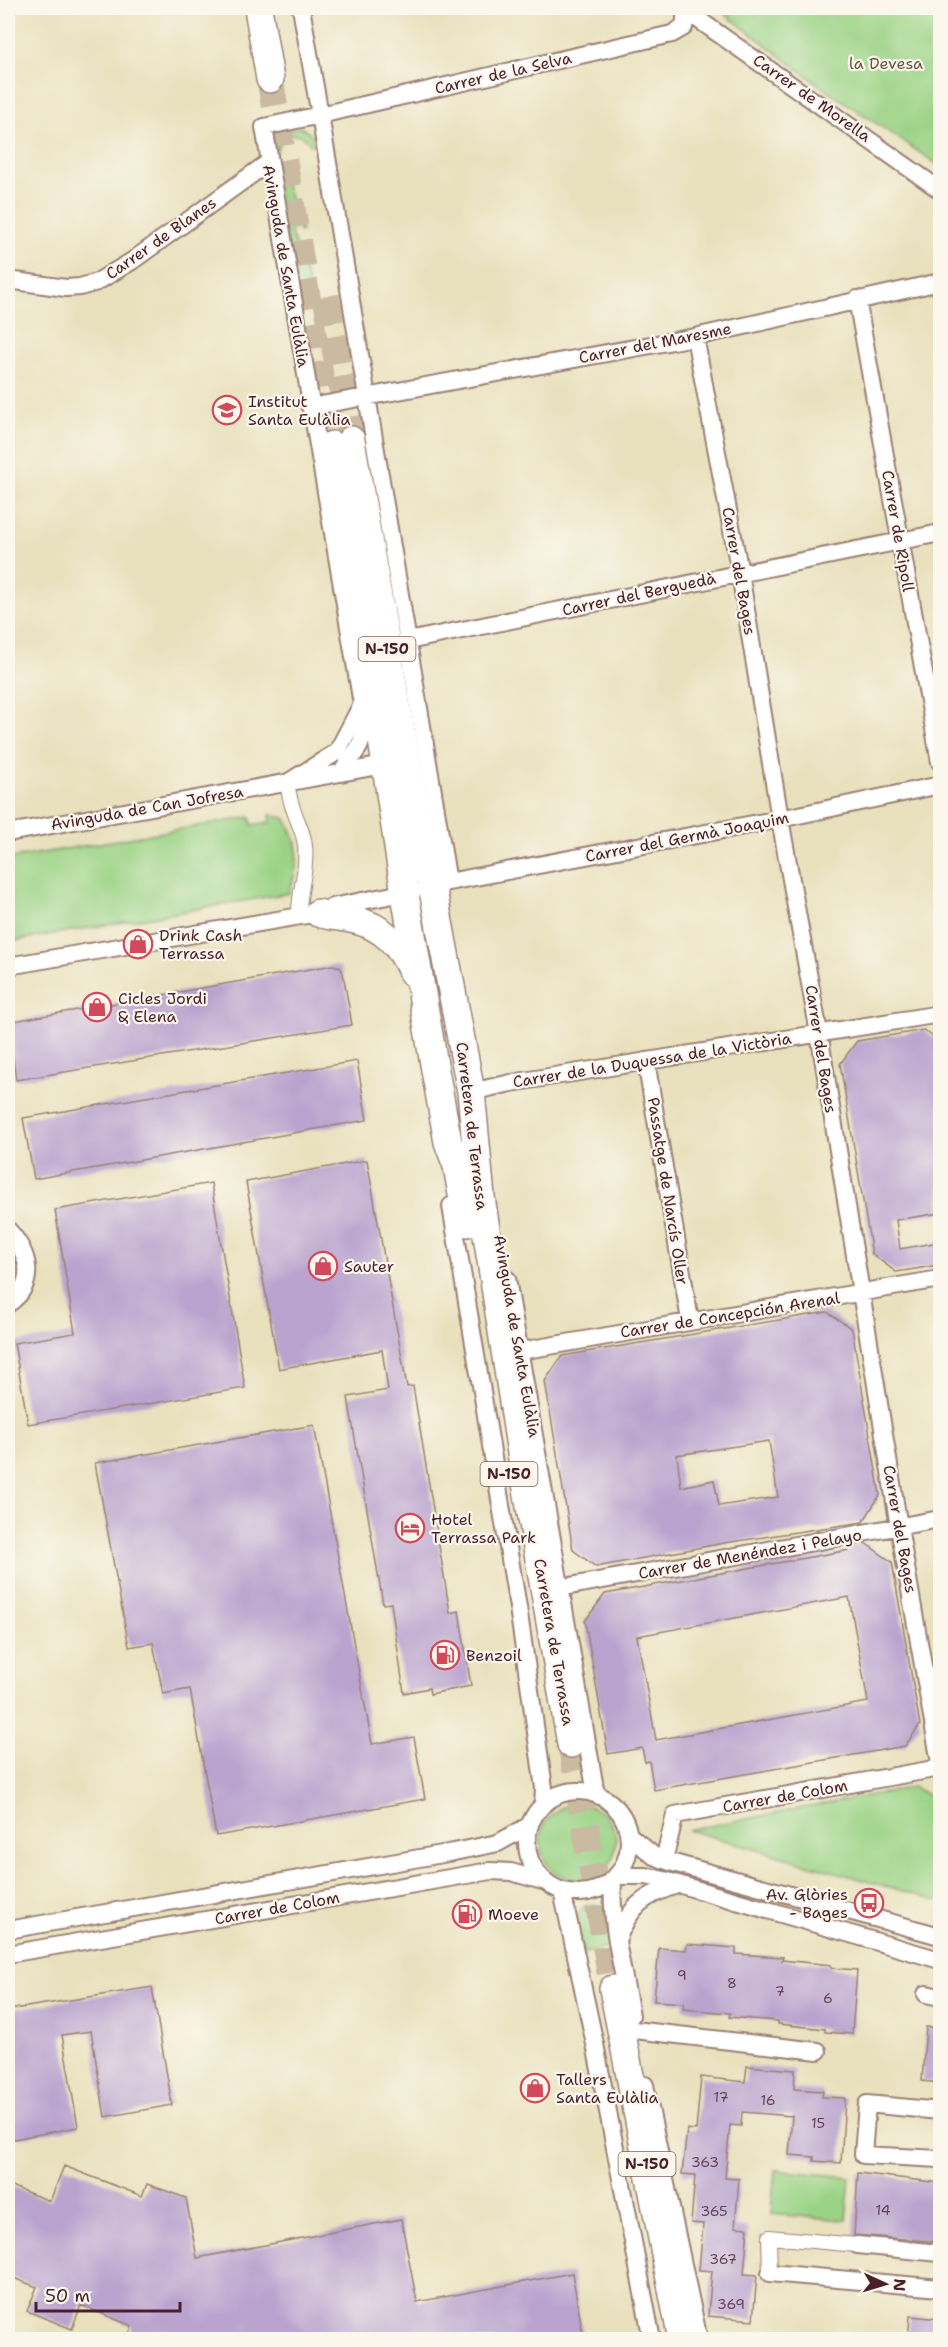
<svg xmlns="http://www.w3.org/2000/svg" width="948" height="2347" font-family="'Shantell Sans',sans-serif">
  <style>
    .green { fill: #9bd386; stroke: #727958; stroke-width: 1.5 }
    .building { fill: #baa4cf; fill-rule: evenodd }
    .lines { fill: none; stroke-linecap: round; stroke-linejoin: round }
    .primary-tunnel { stroke: #c9baa1; stroke-width: 27; stroke-dasharray: 27 14; stroke-linecap: butt }
    .pedestrian-casing { stroke: #9a8074; stroke-width: 16 }
    .minor-casing { stroke: #9a8074; stroke-width: 20 }
    .primary-casing { stroke: #9a8074; stroke-width: 30 }
    .pedestrian { stroke: #fff; stroke-width: 14 }
    .minor { stroke: #fff; stroke-width: 16 }
    .primary { stroke: #fff; stroke-width: 27 }
    .labels { text-anchor: middle; dominant-baseline: central; stroke-width: 4.5; stroke-linejoin: round; paint-order: stroke }
    .number-label { font-size: 14px; fill: #664054 }
    .shield { fill: #fbf7ec; stroke: #7f6065; stroke-width: 1.5 }
    .shield-label { font-size: 15px; font-weight: bold; fill: #4a1f2b }
    .park-label { font-size: 16px; fill: #625546; stroke: #fbf7ec }
    .street-label { font-size: 16px; fill: #4a1f2b; stroke: #fbf7ec }
    .poi-label { font-size: 16px; fill: #4a1f2b; stroke: #fbf7ec; text-anchor: start }
  </style>
  <rect width="100%" height="100%" fill="#fbf7ec"/>
  <filter id="ink" filterUnits="userSpaceOnUse"><feTurbulence type="fractalNoise" baseFrequency=".0167" numOctaves="2"/><feDisplacementMap in="SourceGraphic" scale="12" xChannelSelector="R" yChannelSelector="G"/><feConvolveMatrix kernelMatrix="1 2 1 2 8 2 1 2 1" color-interpolation-filters="sRGB"/></filter>
  <filter id="wash" filterUnits="userSpaceOnUse"><feTurbulence type="fractalNoise" baseFrequency=".008" numOctaves="4" result="noise"/><feDisplacementMap in="SourceGraphic" scale="24" xChannelSelector="R" yChannelSelector="G"/><feGaussianBlur stdDeviation="1.35" result="paint"/><feColorMatrix in="noise" values="0 0 0 0 0 0 0 0 0 0 0 0 0 0 0 0 0 1.4 0 .05"/><feComposite in="paint" operator="in"/></filter>
  <g filter="url(#wash)">
    <rect width="100%" height="100%" fill="#e9e1be"/>
    <path class="green" d="M717,8H940V166L819,85Z
      M301,127L313,136L316,145H311C304,133 292,131 281,140L276,152L272,141L278,132Z
      M273,166H279L302,231L299,232L298,228L290,230L312,293L296,296Z
      M270,815L285,818C302,846 299,863 289,893L8,942V859L250,817L252,825L271,822Z
      M8,1242C19,1257 20,1276 8,1290Z
      M913,1787L932,1797L940,1847V1898L937,1901L688,1830Z
      M540 1842a38 38 0 1 1 76 0a38 38 0 1 1-76 0Z
      M589,1904H597L606,1911L613,1947L583,1953C580,1936 569,1912 589,1904Z
      M775,2170L850,2177L846,2220L771,2214Z"/>
    <g id="blocks">
      <path class="building" d="M333,965L340,967L343,973L352,1025L16,1080L8,1022Z
        M924,1030L940,1042V1213L896,1220L900,1249L940,1242V1265L896,1272L872,1254L840,1064L857,1041Z
        M357,1061L367,1120L34,1179L23,1118Z
        M367,1160L407,1387L413,1386L450,1613L459,1611L471,1686L430,1694L429,1688L404,1693L391,1603L383,1604L348,1397L388,1390L382,1350L279,1369L246,1182Z
        M211,1183L245,1388L28,1424L14,1343L75,1333L55,1210Z
        M827,1312L852,1329L880,1495L863,1522L724,1543L596,1567L573,1550L545,1381L562,1356ZM769,1441L778,1497L719,1506L714,1480L681,1487L677,1455Z
        M314,1425L372,1744L414,1737L425,1799L216,1836L190,1689L163,1694L153,1643L129,1647L95,1463Z
        M865,1543L892,1562L920,1725L905,1746L654,1790L649,1761L645,1762L642,1748L608,1754L585,1621L605,1594L849,1550V1546ZM849,1597L868,1702L656,1740L637,1636Z
        M687,1944L736,1948V1954L783,1957L782,1960L831,1965V1968L857,1970L852,2034L825,2032V2029L778,2024V2021L729,2017L730,2013L683,2009L684,2003L654,2001L659,1948L686,1950Z
        M152,1987L172,2105L105,2117L91,2031L62,2035L78,2127L8,2140V2010Z
        M926,2027L940,2029V2083L922,2081Z
        M747,2066L795,2070L794,2089L823,2091L822,2097L845,2098L841,2163L814,2161V2157L789,2155L792,2116L742,2112L741,2126L730,2125L725,2178L739,2179L735,2227L748,2228L744,2274L757,2275L753,2320L708,2316L712,2271L699,2270L703,2224L691,2223L695,2175L682,2174L687,2129L696,2130L701,2077L745,2082Z
        M64,2166L142,2196L147,2184L186,2198L197,2258L401,2219L417,2302L572,2273L584,2340H127L132,2326L81,2305L72,2329L27,2311L37,2287L8,2276V2185L50,2201Z
        M858,2173L940,2183V2242L854,2235Z
        M910,2316L940,2319V2340H908Z"/>
    </g>
  </g>
  <g filter="url(#ink)">
    <use href="#blocks" fill-opacity="0" stroke="#9a8074" stroke-width="1.5"/>
    <g class="lines">
      <path class="primary-tunnel" d="M270,79L332,445
        M326,296L351,440
        M571,1744L613,1989"/>
      <g class="pedestrian-casing">
        <path id="pedestrian" d="M287,783C289,793 290,802 294,811C298,823 304,833 305,846C308,870 298,892 299,916
          M770,2273L769,2237L857,2245"/>
      </g>
      <g class="minor-casing">
        <path id="minor" d="M301,8L320,115L672,34L684,27L686,10
          M682,8L940,190
          M8,280L66,288L80,287L97,282L132,261L269,162
          M857,299L940,762
          M695,337L740,573L780,819L819,1033L899,1527L940,1763
          M310,407L695,337L940,282
          M408,641L940,533
          M341,773L359,747L373,710
          M287,783L337,752L362,704L264,127L320,115L448,882
          M8,833L373,767L386,769L391,775
          M438,884L780,819L940,785
          M8,966L318,913L332,907L413,891
          M646,1061L690,1320
          M473,1101L471,1092L511,1083L940,1014
          M451,1206L518,1607L544,1788L543,1805
          M8,1230C29,1253 38,1283 8,1304
          M507,1279L596,1794
          M520,1351L940,1279
          M559,1588L940,1519
          M527 1842a51 51 0 1 1 102 0a51 51 0 1 1-102 0Z
          M630,1836L654,1856L670,1862L940,1936
          M664,1860L675,1815L940,1768
          M617,1876H646L664,1880L940,1960
          M613,1881C610,1926 624,1971 631,2016
          M562,1891L595,2044L652,2340
          M8,1930L454,1852L498,1843L530,1825
          M617,1940C630,1906 644,1895 677,1885
          M8,1954L490,1871L511,1872L546,1882
          M926,1994L940,1997
          M634,2030L818,2051
          M645,2085L699,2340
          M940,2111L867,2104L863,2155L940,2159
          M857,2245L940,2253
          M770,2273L940,2288"/>
      </g>
      <g class="primary-casing">
        <path id="primary" d="M258,8L270,79
          M351,440L423,858L432,885L471,1092L481,1197L523,1466L571,1744
          M332,445L376,699L405,894L435,1070L448,1142L457,1166L467,1223
          M318,913C331,917 343,917 355,920C384,927 401,946 412,972
          M613,1989L682,2340"/>
      </g>
      <use href="#pedestrian" class="pedestrian"/>
      <use href="#minor" class="minor"/>
      <use href="#primary" class="primary"/>
    </g>
  </g>
  <defs>
    <g id="school-ring" transform="scale(1.5)"><circle r="9.5" fill="#fbf7ec" stroke="#d1495b" stroke-width="1.5"/><path d="M0-5L7-2L0 1L-7-2ZM-4 1L0 2.5L4 1V4Q0 6-4 4Z" fill="#d1495b"/></g>
    <g id="shop-ring" transform="scale(1.5)"><circle r="9.5" fill="#fbf7ec" stroke="#d1495b" stroke-width="1.5"/><path d="M-5-2.5h2.3a2.7 3.5 0 0 1 5.4 0H5L5.5 6h-11ZM-1.5-2.5h3a1.5 2.3 0 0 0-3 0Z" fill="#d1495b"/></g>
    <g id="hotel-ring" transform="scale(1.5)"><circle r="9.5" fill="#fbf7ec" stroke="#d1495b" stroke-width="1.5"/><path d="M-6-4.5h1.5V1H6V5H4.5V3h-9V5H-6ZM-4 0a1.8 1.8 0 1 1 3.6 0ZM.5 0V-2.5h3Q6-2.5 6 0Z" fill="#d1495b"/></g>
    <g id="fuel-ring" transform="scale(1.5)"><circle r="9.5" fill="#fbf7ec" stroke="#d1495b" stroke-width="1.5"/><path d="M-5.5-6h7V0h2V4h1.3V-2.5L3-4.5l.8-.8L6-3V5H2.5V1h-1V6h-7ZM-4.2-4.7v3.2H.2V-4.7Z" fill="#d1495b"/></g>
    <g id="bus-ring" transform="scale(1.5)"><circle r="9.5" fill="#fbf7ec" stroke="#d1495b" stroke-width="1.5"/><path d="M-5-6H5V4H4V6H2V4H-2V6H-4V4H-5ZM-3.5-4V0h7V-4ZM-3.5 1.2v1.5H-2V1.2ZM2 1.2v1.5H3.5V1.2Z" fill="#d1495b"/></g>
  </defs>
  <g fill-rule="evenodd">
    <use href="#school-ring" x="227" y="410"/>
    <use href="#shop-ring" x="138" y="944"/>
    <use href="#shop-ring" x="97" y="1007"/>
    <use href="#shop-ring" x="323" y="1266"/>
    <use href="#hotel-ring" x="410" y="1528"/>
    <use href="#fuel-ring" x="445" y="1655"/>
    <use href="#bus-ring" x="869" y="1903"/>
    <use href="#fuel-ring" x="467" y="1914"/>
    <use href="#shop-ring" x="535" y="2088"/>
  </g>
  <g class="labels">
    <g class="number-label">
      <text x="682" y="1975">9</text>
      <text x="732" y="1983">8</text>
      <text x="780" y="1991">7</text>
      <text x="828" y="1998">6</text>
      <text x="721" y="2097">17</text>
      <text x="768" y="2100">16</text>
      <text x="818" y="2123">15</text>
      <text x="705" y="2162">363</text>
      <text x="883" y="2210">14</text>
      <text x="714" y="2211">365</text>
      <text x="723" y="2259">367</text>
      <text x="731" y="2304">369</text>
    </g>
    <g class="shield">
      <rect x="358.5" y="637" width="57" height="24" rx="4.5"/>
      <rect x="480.5" y="1462" width="57" height="24" rx="4.5"/>
      <rect x="618.5" y="2152" width="57" height="24" rx="4.5"/>
    </g>
    <g class="shield-label">
      <text x="387" y="649">N-150</text>
      <text x="509" y="1474">N-150</text>
      <text x="647" y="2164">N-150</text>
    </g>
    <g class="park-label">
      <text x="886" y="63">la Devesa</text>
    </g>
    <g class="street-label">
      <text transform="translate(503 73) rotate(-13)">Carrer de la Selva</text>
      <text transform="translate(812 98) rotate(35)">Carrer de Morella</text>
      <text transform="translate(161 238) rotate(-35)">Carrer de Blanes</text>
      <text transform="translate(286 266) rotate(80)">Avinguda de Santa Eulàlia</text>
      <text transform="translate(655 343) rotate(-11)">Carrer del Maresme</text>
      <text transform="translate(898 531) rotate(80)">Carrer de Ripoll</text>
      <text transform="translate(739 571) rotate(80)">Carrer del Bages</text>
      <text transform="translate(639 594) rotate(-12)">Carrer del Berguedà</text>
      <text transform="translate(147 808) rotate(-10)">Avinguda de Can Jofresa</text>
      <text transform="translate(687 837) rotate(-11)">Carrer del Germà Joaquim</text>
      <text transform="translate(821 1049) rotate(81)">Carrer del Bages</text>
      <text transform="translate(652 1060) rotate(-9)">Carrer de la Duquessa de la Victòria</text>
      <text transform="translate(472 1126) rotate(83)">Carretera de Terrassa</text>
      <text transform="translate(668 1191) rotate(81)">Passatge de Narcís Oller</text>
      <text transform="translate(730 1315) rotate(-9)">Carrer de Concepción Arenal</text>
      <text transform="translate(517 1336) rotate(80)">Avinguda de Santa Eulàlia</text>
      <text transform="translate(900 1529) rotate(80)">Carrer del Bages</text>
      <text transform="translate(750 1554) rotate(-10)">Carrer de Menéndez i Pelayo</text>
      <text transform="translate(554 1642) rotate(80)">Carretera de Terrassa</text>
      <text transform="translate(785 1796) rotate(-10)">Carrer de Colom</text>
      <text transform="translate(277 1908) rotate(-10)">Carrer de Colom</text>
    </g>
    <g class="poi-label">
      <text x="248" y="401">Institut<tspan x="248" dy="18">Santa Eulàlia</tspan></text>
      <text x="159" y="935">Drink Cash<tspan x="159" dy="18">Terrassa</tspan></text>
      <text x="118" y="998">Cicles Jordi<tspan x="118" dy="18">&amp; Elena</tspan></text>
      <text x="344" y="1266">Sauter</text>
      <text x="431" y="1519">Hotel<tspan x="431" dy="18">Terrassa Park</tspan></text>
      <text x="466" y="1655">Benzoil</text>
      <text x="848" y="1894" text-anchor="end">Av. Glòries<tspan x="848" dy="18">- Bages</tspan></text>
      <text x="488" y="1914">Moeve</text>
      <text x="556" y="2079">Tallers<tspan x="556" dy="18">Santa Eulàlia</tspan></text>
    </g>
  </g>
  <rect width="948" height="2347" fill="none" stroke="#fbf7ec" stroke-width="30"/>
  <g transform="translate(885 2284) rotate(94)" stroke="#fbf7ec" stroke-width="4.5" paint-order="stroke">
  <path d="M0-4.5L10 22L0 15L-10 22Z" fill="#4a1f2b"/>
  <text y="-9" font-size="16" font-weight="bold" text-anchor="middle" fill="#4a1f2b">N</text>
  </g>
  <path d="M36 2302v9h144v-9" fill="none" stroke="#4a1f2b" stroke-width="3"/>
  <text x="45" y="2302" font-size="18" fill="#4a1f2b" stroke="#fbf7ec" stroke-width="4.5" paint-order="stroke">50 m</text>
</svg>
